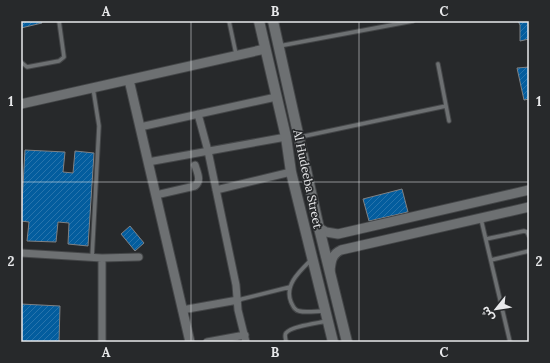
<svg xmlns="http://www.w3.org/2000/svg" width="550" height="363" font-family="Lora,'Noto Sans Arabic',serif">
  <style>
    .building { fill: url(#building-hatch); stroke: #7f8184 }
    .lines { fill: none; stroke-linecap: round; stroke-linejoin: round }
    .service-casing { stroke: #444648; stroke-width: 5.5 }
    .minor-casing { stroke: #444648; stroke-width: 9 }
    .tertiary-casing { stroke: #444648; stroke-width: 11 }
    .secondary-casing { stroke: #444648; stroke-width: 12 }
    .service { stroke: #6d7072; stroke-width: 3.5 }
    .minor { stroke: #6d7072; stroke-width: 7 }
    .tertiary { stroke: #6d7072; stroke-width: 9 }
    .secondary { stroke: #6d7072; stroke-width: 10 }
    .grid { fill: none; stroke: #e8e9eb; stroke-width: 1; stroke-opacity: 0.55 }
    .labels { text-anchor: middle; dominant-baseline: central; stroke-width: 3.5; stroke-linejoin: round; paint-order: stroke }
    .street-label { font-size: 12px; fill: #e8e9eb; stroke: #27292b }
    .neatline { fill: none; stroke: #e8e9eb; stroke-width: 1.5 }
    .grid-label { font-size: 13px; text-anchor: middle; font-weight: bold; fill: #e8e9eb }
  </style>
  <defs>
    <pattern id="building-hatch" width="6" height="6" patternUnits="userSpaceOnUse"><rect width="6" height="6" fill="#035d9e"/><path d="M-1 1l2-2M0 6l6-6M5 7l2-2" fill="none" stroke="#2874ac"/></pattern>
  </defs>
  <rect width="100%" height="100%" fill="#27292b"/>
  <path class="building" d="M21,21H41L42,23L21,28Z
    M518,21H529V39L520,41V25Z
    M529,67V99L524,100L517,68Z
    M25,150L65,152L63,172L73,173L75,151L94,153L88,246L68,244L69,223L58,222L56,242L27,241L29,222L21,221Z
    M402,189L408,212L369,221L363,199Z
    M130,226L144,243L135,251L121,234Z
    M21,304L60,306L59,342H21Z"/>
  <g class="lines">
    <g class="service-casing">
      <path id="service" d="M229,21L236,54
        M279,46L413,21
        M21,62L27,67L59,61L64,57L59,21
        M438,64L449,121
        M300,137L446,106
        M481,219L510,342
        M486,239L524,231L527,232L529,236
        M92,258L99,126L93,88
        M311,260C300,271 284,285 291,302C293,306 294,310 299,311C306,313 316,311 324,311
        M491,260L529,251
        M238,300L290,287
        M286,342C286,339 284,335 286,333C291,326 319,323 327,321"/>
    </g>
    <g class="minor-casing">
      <path id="minor" d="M198,114L208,151L236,285L238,310L246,342
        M140,127L276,97
        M148,162L286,137
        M216,190L291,172
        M156,195L195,186C202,181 197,172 195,165
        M21,253L102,258L139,257
        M182,310L238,300
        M102,342V258
        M207,342L245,335"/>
    </g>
    <g class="tertiary-casing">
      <path id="tertiary" d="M129,80L190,342
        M21,104L265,49
        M319,228L326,232L338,234L529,190
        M330,271C331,261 332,254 341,250L529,207"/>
    </g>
    <g class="secondary-casing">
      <path id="secondary" d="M259,21L286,137L291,172L333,342
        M273,21L319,228L347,342"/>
    </g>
    <use href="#service" class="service"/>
    <use href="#minor" class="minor"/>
    <use href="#tertiary" class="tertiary"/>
    <use href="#secondary" class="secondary"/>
  </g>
  <path class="grid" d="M191,21V342M359,21V342M21,182H529"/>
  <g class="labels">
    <g class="street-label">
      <text transform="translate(308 179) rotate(78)">Al Hudeeba Street</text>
    </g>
  </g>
  <rect width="550" height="363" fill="none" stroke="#27292b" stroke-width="44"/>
  <g transform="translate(496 309) rotate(240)" stroke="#27292b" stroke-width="3" paint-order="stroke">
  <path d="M0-3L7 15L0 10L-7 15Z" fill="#e8e9eb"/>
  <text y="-6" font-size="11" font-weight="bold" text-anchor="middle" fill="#e8e9eb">ش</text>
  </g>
  <rect x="22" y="22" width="506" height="319" class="neatline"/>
  <g class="grid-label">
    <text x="106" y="16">A</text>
    <text x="275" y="16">B</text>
    <text x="444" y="16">C</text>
    <text x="11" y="106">1</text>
    <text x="539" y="106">1</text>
    <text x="11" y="266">2</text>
    <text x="539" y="266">2</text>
    <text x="106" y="357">A</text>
    <text x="275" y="357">B</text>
    <text x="444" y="357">C</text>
  </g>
</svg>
